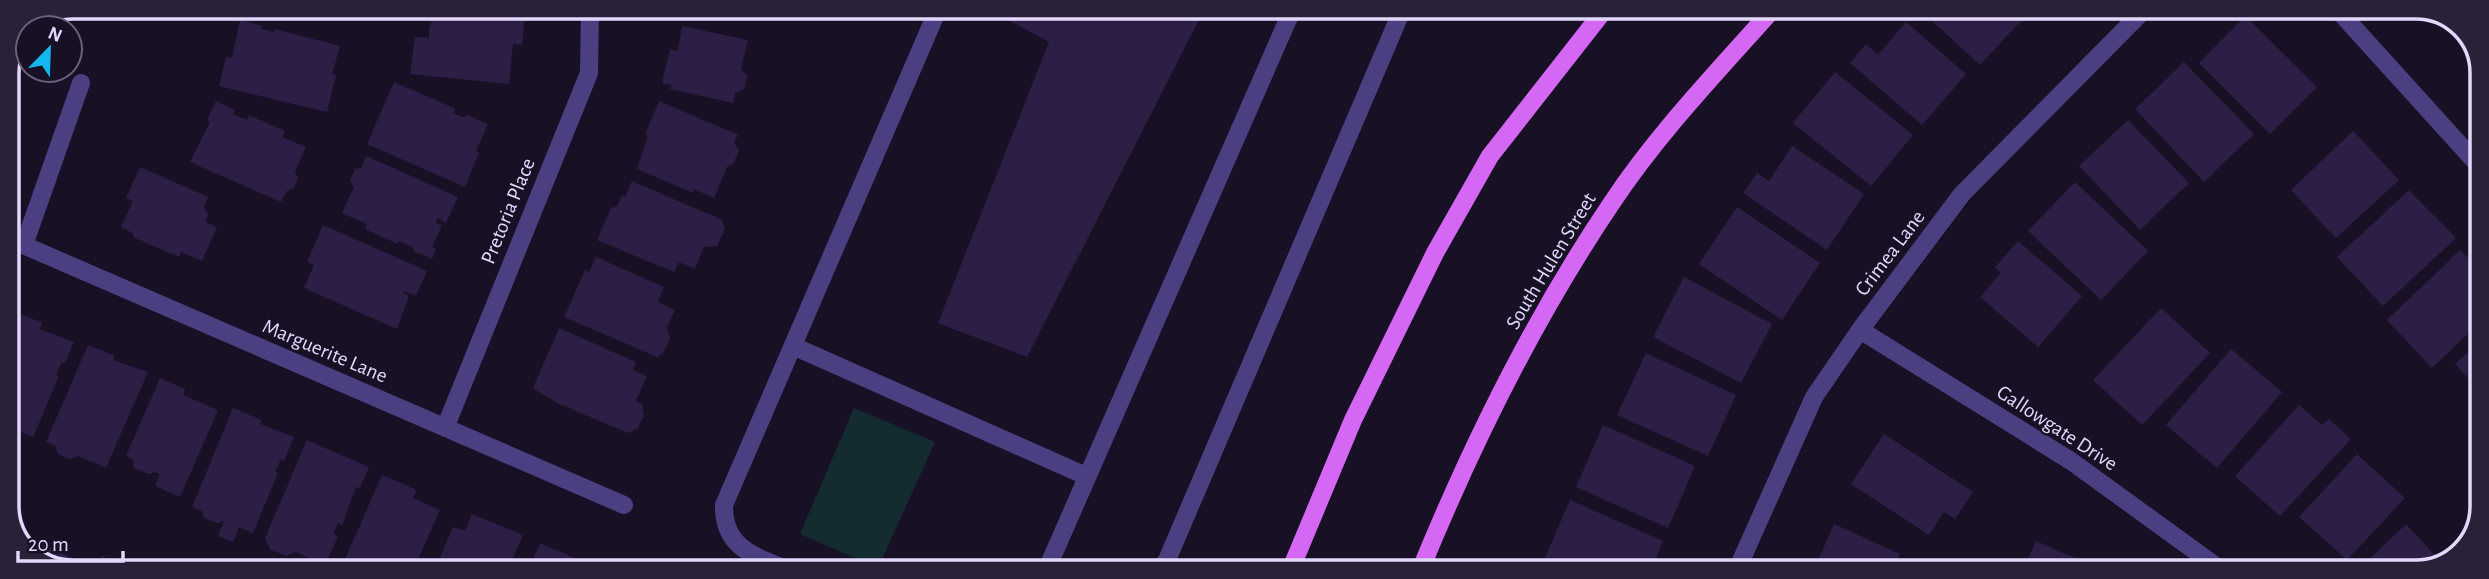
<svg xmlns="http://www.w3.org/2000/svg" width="2489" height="579" font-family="'Alegreya Sans',sans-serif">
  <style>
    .green { fill: #142c2f }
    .building { fill: #2c1e45 }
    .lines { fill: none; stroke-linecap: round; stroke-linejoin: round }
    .minor { stroke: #4c3f81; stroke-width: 18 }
    .major { stroke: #d467f4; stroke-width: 18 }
    .labels { text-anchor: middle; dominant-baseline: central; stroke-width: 5; stroke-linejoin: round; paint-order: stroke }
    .street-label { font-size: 21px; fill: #e2d8fc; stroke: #181126 }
    .rim { fill: none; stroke: #e2d8fc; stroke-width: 3.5 }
  </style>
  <rect width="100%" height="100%" fill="#181126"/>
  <path class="green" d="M854,408L935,442L878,568L800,534Z"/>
  <path class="building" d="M440,7L488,14L489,7H526L522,45L513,44L509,84L410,74L415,37L429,38V28L434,16L439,17Z
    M1006,8H1205L1027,357L938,323L1049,42L1003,17Z
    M1918,8H2009L2022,20L1980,65Z
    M2245,16L2317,87L2270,134L2199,63Z
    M240,20L262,26L261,29L274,32L275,29L340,46L332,74L336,75L327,112L219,86L226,57L232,58Z
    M1906,22L1966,74L1922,125L1850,63L1866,44L1878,55Z
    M682,26L748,40L741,69L747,76L744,89L735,93L733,103L670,89L672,85L662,83L670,49L678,51Z
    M2184,62L2254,134L2204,182L2135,109Z
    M1835,72L1913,135L1871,186L1793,123Z
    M394,82L456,109L453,113L465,118L467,115L488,124L476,151L479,153L465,187L367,144Z
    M216,101L235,110L233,114L247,120L249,115L285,131L282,137L306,147L295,172L298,178L294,188L287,191L281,202L190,162L210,122L207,120Z
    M659,101L738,135L734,142L739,151L733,164L727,167L714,198L694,189L693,193L637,169L648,136L645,134Z
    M2128,120L2189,183L2140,230L2079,166Z
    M2353,131L2399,180L2336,238L2291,190Z
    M1792,146L1864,194L1827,250L1743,193L1757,173L1769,181Z
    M366,156L458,197L446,223L437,218L436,223L442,225L432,247L436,249L432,259L413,251L414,248L399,241L398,244L365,229L367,224L342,213L354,187L350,181L355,169L361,168Z
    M140,167L208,197L204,207L208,215L205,222L217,227L202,261L181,252L179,257L133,237L134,234L121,227L133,201L126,198Z
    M632,181L722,220L725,229L717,246L704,247L695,269L679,262L674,272L597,240L612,206L616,208L622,195L625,197Z
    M2075,182L2148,251L2101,300L2028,231Z
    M2409,190L2456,238L2383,306L2337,257Z
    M1737,207L1820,263L1782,320L1699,264Z
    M323,225L427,271L416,296L404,291L403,293L409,296L397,329L304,288L314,265L307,262Z
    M2018,241L2082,296L2038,347L1980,297L2001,273L1995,267Z
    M2460,250L2481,271V321L2432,368L2387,320Z
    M596,257L664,287L658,302L675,310L666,329L668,330L670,339L663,353L657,357L564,317L585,270L589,272Z
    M1684,277L1772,324L1741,383L1653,337Z
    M2161,308L2210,353L2142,425L2093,380Z
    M16,312L42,323L40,329L74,342L65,363L62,362L56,375L59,376L33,437L7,426V332Z
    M559,328L636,362L633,370L647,376L636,401L642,404L644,415L638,428L628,433L557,403L533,388Z
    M2481,340V392L2455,364Z
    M88,345L115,356L113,360L148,372L106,468L78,456L69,459L58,454L55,446L46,442Z
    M2231,349L2282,392L2217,468L2166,425Z
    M1646,353L1736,395L1708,456L1617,415Z
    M160,378L185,389L183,395L218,410L180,497L155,486L160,474L154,472L149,474L134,468L133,459L126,456Z
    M2299,405L2322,425L2329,419L2351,439L2280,516L2235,476Z
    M233,408L262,420L260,424L294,437L284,461L281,459L275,472L278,473L253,533L239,527L233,542L218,536L224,521L217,523L204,518L202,511L192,507Z
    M1603,425L1695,466L1668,528L1576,487Z
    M1884,434L1973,492L1955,519L1944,512L1929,535L1851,484Z
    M307,440L369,467L360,488L356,487L342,525L338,523L333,534L338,536L325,565L296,552L286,556L270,549L265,538Z
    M2357,454L2405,498L2347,560L2299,517Z
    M382,475L417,490L413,498L440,510L413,571H340Z
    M1570,500L1663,541L1650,572H1570L1544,560Z
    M472,514L523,535L507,571H434L453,527L465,531Z
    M1834,524L1900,554L1892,572H1813Z
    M2406,524L2442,563L2416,572H2360L2358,570Z
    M2036,541L2091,565L2089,572H2022Z
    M37,542L84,563L80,571H60L31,554Z
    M540,543L586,563L585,566L590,568L588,571H528Z
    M102,556L136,571H95Z"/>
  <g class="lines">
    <path class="minor" d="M2336,8L2481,168
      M7,238L624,505
      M24,245L81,83
      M1860,330L2071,461L2224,572
      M793,346L1086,476
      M445,428L589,73L590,7
      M791,571C758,557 723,550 724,505L939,7
      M1046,571L1293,8
      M1159,571L1167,560L1403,8
      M1736,572L1814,397L1860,330L1962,194L2146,8"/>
    <path class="major" d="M1290,571L1353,420L1435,253L1490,156L1606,8
      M1420,571C1472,444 1534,318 1611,204C1658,133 1718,71 1774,8"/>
  </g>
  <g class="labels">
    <g class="street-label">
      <text transform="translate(508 211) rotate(-68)">Pretoria Place</text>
      <text transform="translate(1890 253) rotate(-53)">Crimea Lane</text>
      <text transform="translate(1551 261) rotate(-59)">South Hulen Street</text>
      <text transform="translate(325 351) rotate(23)">Marguerite Lane</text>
      <text transform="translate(2057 428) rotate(33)">Gallowgate Drive</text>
    </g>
  </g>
  <path d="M0 0H2489V579H0ZM73 19H2416A54 54 0 0 1 2470 73V506A54 54 0 0 1 2416 560H73A54 54 0 0 1 19 506V73A54 54 0 0 1 73 19Z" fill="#282137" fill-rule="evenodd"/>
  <path class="rim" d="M73 19H2416A54 54 0 0 1 2470 73V506A54 54 0 0 1 2416 560H73A54 54 0 0 1 19 506V73A54 54 0 0 1 73 19Z"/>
  <g transform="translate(49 49) rotate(23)"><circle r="33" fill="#181126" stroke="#69617c" stroke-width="2"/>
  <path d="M0-5L12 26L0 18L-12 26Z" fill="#12b8ee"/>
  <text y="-10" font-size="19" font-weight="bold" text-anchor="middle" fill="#e2d8fc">N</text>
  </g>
  <path d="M18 551v10h105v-10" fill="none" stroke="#e2d8fc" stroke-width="3.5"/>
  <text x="28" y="551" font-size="21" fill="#e2d8fc" stroke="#181126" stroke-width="5" paint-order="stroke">20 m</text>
</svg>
